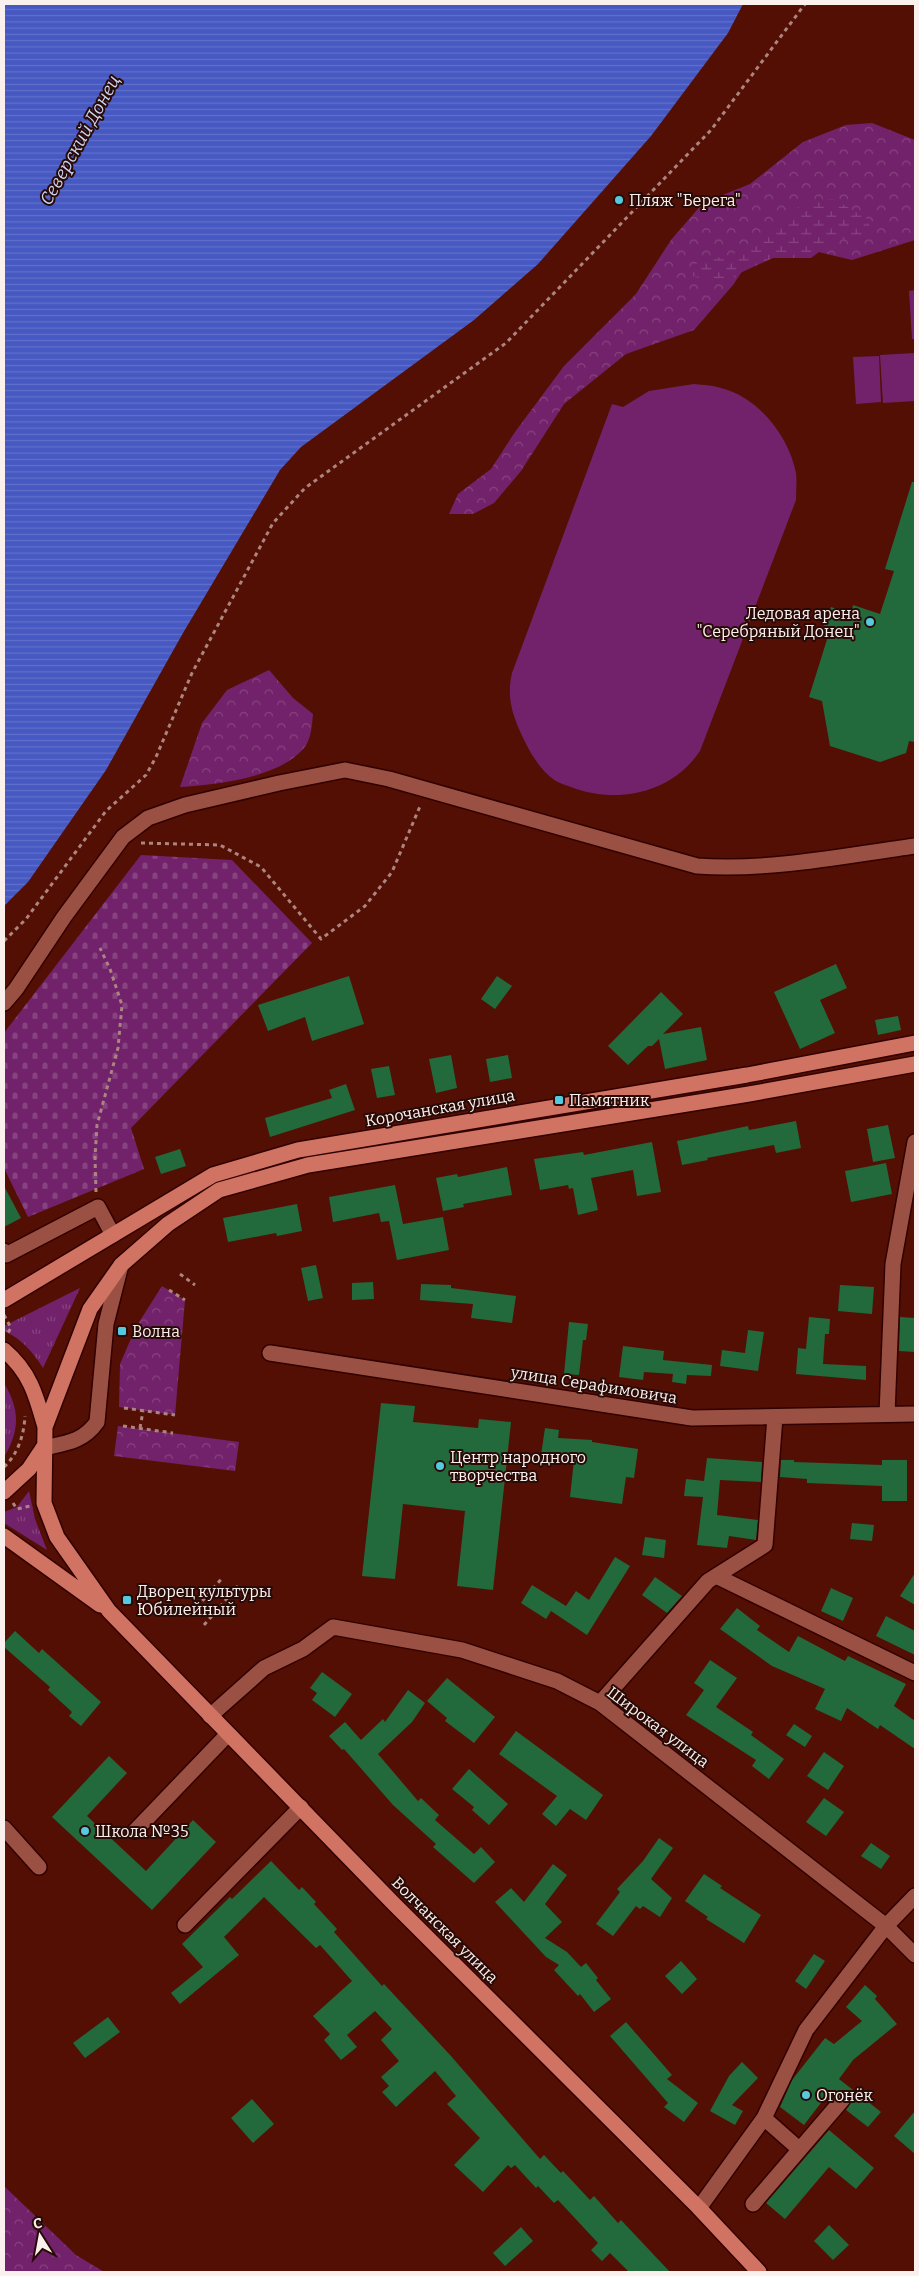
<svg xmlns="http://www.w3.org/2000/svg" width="919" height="2276" font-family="Bitter,serif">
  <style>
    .grass { fill: url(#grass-tufts) }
    .forest { fill: url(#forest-crowns) }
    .wetland { fill: url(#wetland-marsh) }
    .cemetery { fill: url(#cemetery-stones) }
    .pitch { fill: #72226a }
    .water { fill: url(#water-rules) }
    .building { fill: #22693b }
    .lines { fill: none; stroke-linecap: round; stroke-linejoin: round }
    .minor-casing { stroke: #310000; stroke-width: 18 }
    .major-casing { stroke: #310000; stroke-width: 18 }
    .path { stroke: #ab857f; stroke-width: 3; stroke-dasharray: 4 4; stroke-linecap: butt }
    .minor { stroke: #9a5042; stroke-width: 15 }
    .major { stroke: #d07362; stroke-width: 15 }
    .poi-dot { fill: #55cadf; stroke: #280a06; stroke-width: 2 }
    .labels { text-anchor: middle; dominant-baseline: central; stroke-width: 4; stroke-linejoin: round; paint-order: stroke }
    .poi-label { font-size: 16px; fill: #faf1ef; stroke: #280a06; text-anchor: start }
    .street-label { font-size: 16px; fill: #faf1ef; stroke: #280a06 }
    .water-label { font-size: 18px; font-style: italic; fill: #cdd5f1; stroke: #280a06 }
  </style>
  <defs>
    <pattern id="grass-tufts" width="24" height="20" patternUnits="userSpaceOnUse" patternTransform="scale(1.25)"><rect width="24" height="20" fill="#72226a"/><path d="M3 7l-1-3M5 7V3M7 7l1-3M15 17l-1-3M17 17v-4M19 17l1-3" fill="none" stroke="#874380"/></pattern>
    <pattern id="forest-crowns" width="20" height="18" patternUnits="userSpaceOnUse" patternTransform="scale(1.25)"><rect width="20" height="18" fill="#72226a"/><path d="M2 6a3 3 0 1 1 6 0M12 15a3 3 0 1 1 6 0" fill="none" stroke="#874380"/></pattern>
    <pattern id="wetland-marsh" width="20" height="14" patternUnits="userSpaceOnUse" patternTransform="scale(1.25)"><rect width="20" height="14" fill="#72226a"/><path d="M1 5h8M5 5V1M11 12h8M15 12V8" fill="none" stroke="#874380"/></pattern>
    <pattern id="cemetery-stones" width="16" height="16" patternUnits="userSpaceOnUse" patternTransform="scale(1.25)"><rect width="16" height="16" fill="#72226a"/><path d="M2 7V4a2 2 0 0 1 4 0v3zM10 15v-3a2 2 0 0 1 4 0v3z" fill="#874380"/></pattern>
    <pattern id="water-rules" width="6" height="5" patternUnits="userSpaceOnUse" patternTransform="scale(1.25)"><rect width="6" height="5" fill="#4658c2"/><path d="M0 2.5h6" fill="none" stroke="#6270ca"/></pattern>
  </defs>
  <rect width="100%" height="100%" fill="#540f05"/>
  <path class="grass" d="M80,1288L43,1368C32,1351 22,1339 4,1331V1326Z
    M4,1383C20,1410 20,1430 4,1457Z
    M29,1491L35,1519L47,1550L4,1523V1512L17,1507Z"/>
  <path class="forest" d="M872,123L915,140V240L852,260L789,245L755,252L733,285L694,330L626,354L564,404L521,471L494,503L473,514H449L458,494L491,469L515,432L564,366L636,294L671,240L703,203L750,184L803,142L846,125Z
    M269,670L293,698L313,714C312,725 311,740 304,748C279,778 216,785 180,787L202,723L227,690Z
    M162,1286L185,1300L175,1415L119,1407L120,1364L136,1327Z
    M118,1426L239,1442L235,1471L114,1456Z
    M4,2186L76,2255L104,2272H4Z"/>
  <path class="wetland" d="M832,199L841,203L867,219L870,228C860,245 843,239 826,238L819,252L811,258H773L716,284L687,274L692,265L750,249L803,203Z"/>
  <path class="cemetery" d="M141,855L232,860L312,943L131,1128L144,1169L28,1217L4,1168V1033Z"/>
  <path class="pitch" d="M915,290V339H912L909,291Z
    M915,353V401L883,403L880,355Z
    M879,356L881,402L856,404L853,357Z
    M694,384C703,385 712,385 721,388C758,397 789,436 796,473C797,481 796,491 796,500L700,751C672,793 617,805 571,787C566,785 558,783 553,779C537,767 527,747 519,729C511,710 507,694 512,673L612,404L623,407L649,391Z"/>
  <path class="water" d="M4,4H743L728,33L651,136L538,264L474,320L301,447L280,470L183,633L106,770L28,882L4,906Z"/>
  <path class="building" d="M912,482H915V742L909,741L906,753L880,762L830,746L822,701L809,697L829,633L822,630L831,607L851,614L853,605L880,614L894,571L885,569Z
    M836,964L847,988L820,1000L835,1033L800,1049L774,992Z
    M349,976L364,1024L312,1041L305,1017L268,1031L258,1005Z
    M497,976L512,986L495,1009L481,999Z
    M661,992L683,1014L663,1034L701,1027L707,1060L665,1069L659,1039L652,1046H648L628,1065L608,1046Z
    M898,1016L901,1030L878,1035L875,1020Z
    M451,1055L457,1088L436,1093L429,1059Z
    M508,1055L512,1078L490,1082L486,1059Z
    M389,1066L395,1095L377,1098L371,1069Z
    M346,1084L355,1110L270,1137L265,1118L332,1098L329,1090Z
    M796,1121L801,1148L776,1153L774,1145L707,1158L708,1160L682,1165L677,1141L748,1126L749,1130Z
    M888,1125L895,1158L873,1162L867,1129Z
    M652,1142L661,1192L637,1196L633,1170L591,1178L598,1210L578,1215L573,1188L569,1189L568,1185L540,1190L534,1159L583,1152L584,1155Z
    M180,1149L186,1166L161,1174L155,1157Z
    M886,1163L892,1194L851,1202L845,1171Z
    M507,1167L512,1195L463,1204L464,1207L443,1211L436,1178L457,1174L458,1177Z
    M395,1185L403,1224L443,1217L449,1250L397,1260L389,1221L381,1222L379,1213L333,1222L329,1197Z
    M4,1186L21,1218L4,1227Z
    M297,1204L302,1231L277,1236L276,1233L228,1242L223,1218Z
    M316,1265L323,1298L308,1301L301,1268Z
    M373,1282L374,1299L352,1300V1283Z
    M421,1284L451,1285V1288L516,1296L512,1323L471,1318L473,1304L420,1300Z
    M840,1285L874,1287L872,1314L838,1311Z
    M809,1317L830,1319L829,1334H825L823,1364L866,1366V1380L796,1374L798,1348L806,1349Z
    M900,1317L915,1318V1352L899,1351Z
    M569,1322L588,1324L586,1340H583L579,1375L564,1374Z
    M748,1330L764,1332L758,1371L720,1366L722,1350L745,1353Z
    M623,1346L664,1351L663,1360L712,1365L711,1376L687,1375L686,1384L672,1382L673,1374L644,1372L643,1380L619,1377Z
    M381,1403L415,1406L413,1422L478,1428L479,1419L511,1422L493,1590L457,1586L465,1511L403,1504L395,1579L362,1576Z
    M545,1428L559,1430L558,1438L592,1440V1442L638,1449L634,1478L626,1477L622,1504L570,1497L574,1460L541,1455Z
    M707,1458L762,1462L761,1482L720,1480L717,1515L758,1520L756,1540L729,1536L727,1548L697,1545L703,1497L684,1496L686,1479L704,1481Z
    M781,1460H794V1462L882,1465V1460H907V1501H882V1486L807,1483V1479L780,1477Z
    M852,1523L874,1525L872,1541L850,1539Z
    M645,1537L666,1540L664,1558L642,1555Z
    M615,1557L630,1566L587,1635L551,1611L546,1619L521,1603L532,1585L566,1606L576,1591L589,1600Z
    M915,1573V1605L900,1596Z
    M655,1577L682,1596L667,1613L642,1595Z
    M831,1588L853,1598L843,1621L821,1611Z
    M737,1608L760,1626L757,1630L789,1652L798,1636L845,1661L848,1656L906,1684L894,1706L915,1721V1749L880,1725L878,1729L847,1708L841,1721L815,1709L825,1689L772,1666L720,1629Z
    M886,1616L915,1631V1655L876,1636Z
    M15,1631L39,1653L42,1649L101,1702L81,1726L69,1716L72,1712L48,1690L50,1687L4,1647V1643Z
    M710,1660L737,1678L716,1707L753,1732L751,1735L784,1759L769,1779L752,1766L756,1760L686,1715L704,1690L694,1683Z
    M322,1672L352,1694L335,1717L312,1700L317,1693L310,1688Z
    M447,1678L495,1717L474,1743L445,1721L447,1718L427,1701Z
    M408,1690L425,1703L412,1722L378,1754L418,1801L421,1798L439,1815L435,1820L474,1854L481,1847L495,1862L474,1883L433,1847L436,1844L393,1805L344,1749L342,1750L329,1736L345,1722L361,1740L383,1719L385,1722Z
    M794,1724L812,1736L805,1747L786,1735Z
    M516,1731L603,1795L586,1820L570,1809L556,1826L542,1814L557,1796L499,1754Z
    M824,1752L844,1766L828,1790L807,1776Z
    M109,1756L127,1773L87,1816L146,1871L193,1820L216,1842L152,1910L52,1817Z
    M469,1769L508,1804L489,1825L472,1810L474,1807L452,1789Z
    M824,1798L844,1812L826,1836L806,1822Z
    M659,1838L673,1848L651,1879L672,1898L660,1917L643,1906L640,1909L636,1906L613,1936L596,1924L620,1892L617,1889L643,1861Z
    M871,1843L890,1856L881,1869L861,1856Z
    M271,1861L299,1890L302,1887L316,1902L314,1904L337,1929L334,1932L382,1986L384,1984L451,2056L540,2159L544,2155L561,2173L563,2171L590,2200L594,2196L618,2223L621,2220L670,2272H629L610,2253L602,2261L591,2250L598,2243L558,2200L554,2203L538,2186L536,2188L515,2165L511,2168L508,2165L483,2192L454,2165L480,2138L447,2104L456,2096L435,2071L396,2107L382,2092L389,2086L381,2077L399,2061L381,2040L392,2029L375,2011L347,2035L357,2047L341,2060L324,2040L330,2034L313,2016L352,1981L320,1945L316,1948L264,1897L224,1937L239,1955L180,2004L171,1993L203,1967L182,1944L230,1897L232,1899Z
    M553,1864L567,1875L545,1904L562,1922L545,1938L567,1952L581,1967L586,1963L598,1978L596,1980L611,1999L594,2012L580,1994L578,1996L554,1970L559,1965L546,1957L495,1902L511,1888L524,1902Z
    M704,1874L722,1886L720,1888L761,1915L744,1943L706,1919L708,1917L685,1901Z
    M814,1954L825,1961L806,1989L795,1981Z
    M681,1961L697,1979L682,1994L665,1976Z
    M865,1985L877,1996L875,1999L897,2024L853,2060L839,2079L881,2112L868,2127L846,2110L852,2101V2096L849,2092L840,2090L832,2098L827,2095L804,2125L780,2107L792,2080L825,2038L834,2044L862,2021L846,2007Z
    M108,2017L120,2032L85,2058L73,2043Z
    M626,2022L672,2075L667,2079L698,2103L684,2122L664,2107L668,2103L610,2036Z
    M742,2062L758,2078L732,2105L743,2111L735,2125L710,2111L729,2076Z
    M252,2099L274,2124L253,2143L231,2118Z
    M915,2111V2154L894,2136Z
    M829,2130L874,2168L856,2189L829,2167L785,2219L766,2203Z
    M829,2225L849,2245L833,2260L814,2241Z
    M521,2227L533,2241L505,2266L493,2253Z"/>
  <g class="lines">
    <g class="minor-casing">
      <path id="minor" d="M4,1003L16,989L64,917L123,837L148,818L185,805L279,783L345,770L389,779L697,866C770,871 842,856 915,846
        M4,1251L6,1255L98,1207L113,1235
        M270,1353L692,1418L915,1414
        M887,1414L893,1264L915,1142
        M43,1448C66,1443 83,1442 97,1422L106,1324L121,1265
        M716,1576L915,1673
        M600,1703L708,1581L765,1545L775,1417
        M210,1716L264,1668L303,1649L333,1627L462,1650L557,1681L600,1703L886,1926L915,1955
        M4,1828L39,1867
        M135,1831L228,1734
        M185,1925L301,1807
        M764,2118L799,2149
        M753,2204L843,2099
        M699,2208L764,2118L806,2030L886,1926L915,1896"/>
    </g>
    <g class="major-casing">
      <path id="major" d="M4,1300L213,1175L298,1150L747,1075L915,1043
        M4,1350C30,1372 36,1395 45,1427
        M4,1492L29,1469L43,1448
        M4,1536L100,1605
        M759,2272L699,2208L394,1904L109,1611L57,1537L44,1503L45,1427L90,1309L121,1265L168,1224L219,1190L308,1165L749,1094L915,1064"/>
    </g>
    <path class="path" d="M141,843L220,845L261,867L321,939L365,906L392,872L421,804
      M4,941L26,919L106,811L146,775L156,757L192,673L273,523L305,488L506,343L711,130L805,4
      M96,1192L95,1157L97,1125L118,1048L122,1005L110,969L100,948
      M180,1274L195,1285
      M169,1290L185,1300
      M4,1315L11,1328L6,1335
      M124,1408L175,1415
      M123,1426L173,1433
      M140,1428L143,1411
      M4,1467C18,1454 24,1435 25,1416
      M13,1503L17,1509L30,1506
      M192,1613L223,1577
      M204,1625L238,1586"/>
    <use href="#minor" class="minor"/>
    <use href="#major" class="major"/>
  </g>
  <g class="poi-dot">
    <circle cx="619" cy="200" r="5"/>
    <circle cx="870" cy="622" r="5"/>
    <rect x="554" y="1095" width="10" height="10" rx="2.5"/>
    <rect x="117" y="1326" width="10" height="10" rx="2.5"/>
    <circle cx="440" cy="1466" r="5"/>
    <rect x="122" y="1595" width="10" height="10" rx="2.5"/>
    <circle cx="85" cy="1831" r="5"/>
    <circle cx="806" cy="2095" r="5"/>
  </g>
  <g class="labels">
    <g class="poi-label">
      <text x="629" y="200">Пляж "Берега"</text>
      <text x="860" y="613" text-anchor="end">Ледовая арена<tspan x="860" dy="18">"Серебряный Донец"</tspan></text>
      <text x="569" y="1100">Памятник</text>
      <text x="132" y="1331">Волна</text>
      <text x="450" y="1457">Центр народного<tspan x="450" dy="18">творчества</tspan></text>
      <text x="137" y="1591">Дворец культуры<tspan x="137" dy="18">Юбилейный</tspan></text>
      <text x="95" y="1831">Школа №35</text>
      <text x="816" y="2095">Огонёк</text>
    </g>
    <g class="street-label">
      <text transform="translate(440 1108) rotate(-10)">Корочанская улица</text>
      <text transform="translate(594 1385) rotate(9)">улица Серафимовича</text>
      <text transform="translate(658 1727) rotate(37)">Широкая улица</text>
      <text transform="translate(445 1930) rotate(45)">Волчанская улица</text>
    </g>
    <g class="water-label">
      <text transform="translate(80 140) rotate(-61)">Северский Донец</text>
    </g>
  </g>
  <rect width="919" height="2276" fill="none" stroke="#faf1ef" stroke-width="10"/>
  <g transform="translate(40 2236) rotate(349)" stroke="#280a06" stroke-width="4" paint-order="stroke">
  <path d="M0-4L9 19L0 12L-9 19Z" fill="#faf1ef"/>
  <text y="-8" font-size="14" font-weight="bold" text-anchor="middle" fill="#faf1ef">С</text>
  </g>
</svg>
